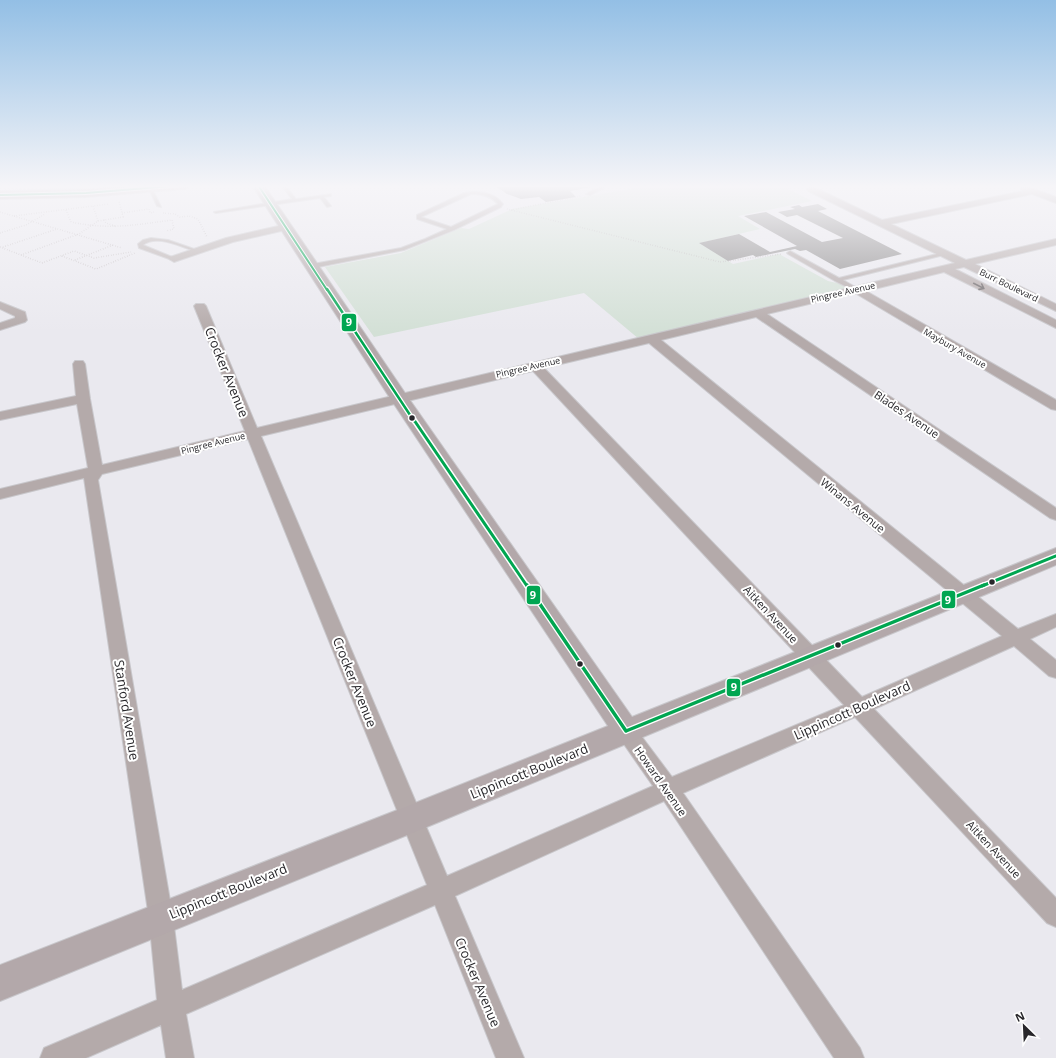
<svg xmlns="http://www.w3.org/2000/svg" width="1056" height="1058" font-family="'Open Sans',sans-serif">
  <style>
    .green { fill: #d3e0d6 }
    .building { fill: #8e8c8d }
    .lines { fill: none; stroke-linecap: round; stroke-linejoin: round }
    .lane-casing { stroke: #c8c7cb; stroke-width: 2 }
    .street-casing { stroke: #c8c7cb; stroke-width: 2 }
    .secondary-casing { stroke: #c8c7cb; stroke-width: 2 }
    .path { stroke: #b3acae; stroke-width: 1.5; stroke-dasharray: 0.5 2; stroke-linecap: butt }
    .lane { fill: #b4aaaa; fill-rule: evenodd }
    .street { fill: #b4aaaa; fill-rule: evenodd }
    .secondary { fill: #b3a8aa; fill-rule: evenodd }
    .bus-1-far3-casing { stroke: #fff; stroke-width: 4 }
    .bus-1-far2-casing { stroke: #fff; stroke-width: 5 }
    .bus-1-far1-casing { stroke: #fff; stroke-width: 6 }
    .bus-1-casing { stroke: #fff; stroke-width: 6 }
    .bus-1-far3 { stroke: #00a651; stroke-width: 2 }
    .bus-1-far2 { stroke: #00a651; stroke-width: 2.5 }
    .bus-1-far1 { stroke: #00a651; stroke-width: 3 }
    .bus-1 { stroke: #00a651; stroke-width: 3.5 }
    .oneway { stroke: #676264 }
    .bus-dot { fill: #28272b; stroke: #fff; stroke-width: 1.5 }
    .labels { text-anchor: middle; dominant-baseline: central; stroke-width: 4; stroke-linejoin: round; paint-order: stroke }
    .far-street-label { font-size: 9px; fill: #28272b; stroke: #fff }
    .street-label { font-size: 11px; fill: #28272b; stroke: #fff }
    .near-street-label { font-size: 13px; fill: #28272b; stroke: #fff }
    .line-badge { stroke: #fff; stroke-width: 1.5 }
    .badge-label { font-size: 11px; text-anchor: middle; font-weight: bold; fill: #fff }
  </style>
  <rect width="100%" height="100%" fill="#eae9ef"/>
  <path class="green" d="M654,185H807L788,189L812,201L738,216L760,229L700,243L733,264L779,254L828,281L841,284L848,289L639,339L584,293L374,337L325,267L401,253L461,228L469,229L512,209Z"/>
  <path class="building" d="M494,185H598V186L570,191L576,197L546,202L539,197L521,199L507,194Z
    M818,204L827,209L818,211L902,254L840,269L806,250L800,251L795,249L756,257L753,255L728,261L699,243L739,234L770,252L797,246L744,216L766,212L822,242L843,238L797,215L787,217L778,212L795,209L790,207L799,205L802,207Z"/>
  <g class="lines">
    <g class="lane-casing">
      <path id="lane" d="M281,185H285L296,199L331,194V196L324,197L331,206L327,207L320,198L216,213L214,212L292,199Z
        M603,185L608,186L590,195L586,194Z
        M148,187L152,188L161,207L157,206Z
        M471,192C484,191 495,194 503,204L501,207L454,230L404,250L313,268L310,266L313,264L401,248L425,239L447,229L417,219V215L464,193ZM471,194C482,194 491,196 498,204L451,227L421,217Z
        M151,238L168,240L197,250L195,251C180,247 157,234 143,245L177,259L172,260L139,248L138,244L143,240Z
        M790,251L839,278L945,252L948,254L843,280L857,288V290L855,291L835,281L788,254L787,253Z"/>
    </g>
    <g class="street-casing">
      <path id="street" d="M1024,185L1056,197V203L1032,194L891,224L966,260L1056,239V245L975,264L1056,304V311L964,267L955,269L1056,320V328L944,272L866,291L1056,400V410L1051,409L855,293L767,314L1056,508V520L1050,518L756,317L661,340L1018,629L1056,614V627L1030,639L1056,660V678L1049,676L1014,646L874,709L1056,898V927L1047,923L855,717L683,793L860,1048L864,1058H834L664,801L455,896L524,1058H496L435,905L186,1014L194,1058H166L161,1025L86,1058H40L44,1048L157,1000L149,918L84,478L0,499V489L88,468L77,404L0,420V412L76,396L73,364L75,361H83L85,364L90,399L102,465L245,431L194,306L196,304H204L206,306L257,428L955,263L808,191L807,189L808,187H814L882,220L1023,191L1020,188ZM649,343L1002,636L862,697L544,368ZM533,371L844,705L672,777L633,725L626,723L619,725L616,731L619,737L653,786L447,876L261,436ZM248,439L427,885L182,990L173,918L98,480L102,474Z
        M287,224L292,227L290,229L233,242L174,262L169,259L170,257L226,238Z
        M0,302L25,312L27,320L25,322L0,330V323L15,318V316L0,309Z"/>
    </g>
    <g class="secondary-casing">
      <path id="secondary" d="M139,185H191L189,187L185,189L86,197L0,199V191L86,189Z
        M252,185H264L407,396L632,717L1056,548V565L422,829L0,1001V965L400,809L608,726L390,398Z"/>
    </g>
    <path class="path" d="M507,209L720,262L782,254
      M66,210L71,222C109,230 135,225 172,220L174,229L166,231
      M511,210L581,196
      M0,212L122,248
      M122,213L149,209L150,213L154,212
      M163,213L175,214L180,217L189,216L198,219L207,237
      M14,216L93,206
      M104,220L106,223L115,226
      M98,221L93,206L109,204
      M0,233L26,225L45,214
      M0,247L42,263L74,251L94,258L131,252
      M3,247L57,229
      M21,255L79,234L98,221L123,217L119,201
      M62,256L96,269L135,253
      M75,260L113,245"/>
    <use href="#lane" class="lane"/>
    <use href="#street" class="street"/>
    <use href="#secondary" class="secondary"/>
    <g class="bus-1-far3-casing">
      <path id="bus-1-far3" d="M258,185L327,290
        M0,195L86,193L183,185"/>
    </g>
    <g class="bus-1-far2-casing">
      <path id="bus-1-far2" d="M327,289L414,421"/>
    </g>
    <g class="bus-1-far1-casing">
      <path id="bus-1-far1" d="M414,420L527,586
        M982,586L1056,556"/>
    </g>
    <g class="bus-1-casing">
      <path id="bus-1" d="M527,585L626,731
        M626,731L984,585"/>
    </g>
    <use href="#bus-1-far3" class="bus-1-far3"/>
    <use href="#bus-1-far2" class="bus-1-far2"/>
    <use href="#bus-1-far1" class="bus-1-far1"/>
    <use href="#bus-1" class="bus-1"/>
  </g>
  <defs><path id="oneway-shaft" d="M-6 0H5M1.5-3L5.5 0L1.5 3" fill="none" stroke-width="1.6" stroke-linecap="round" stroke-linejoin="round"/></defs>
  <use class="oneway" href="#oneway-shaft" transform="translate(979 286) rotate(27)"/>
  <linearGradient id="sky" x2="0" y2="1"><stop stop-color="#93bfe5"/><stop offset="0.56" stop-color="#f6f5f8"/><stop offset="1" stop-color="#f6f5f8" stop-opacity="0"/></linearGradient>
  <rect width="1056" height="333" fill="url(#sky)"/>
  <g class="bus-dot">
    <circle cx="412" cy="418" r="3.5"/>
    <circle cx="992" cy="582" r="3.5"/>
    <circle cx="838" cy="645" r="3.5"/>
    <circle cx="580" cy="664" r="3.5"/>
  </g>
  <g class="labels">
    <g class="far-street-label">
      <text transform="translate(1009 285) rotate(26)">Burr Boulevard</text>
      <text transform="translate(843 292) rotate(-13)">Pingree Avenue</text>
      <text transform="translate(955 348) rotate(30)">Maybury Avenue</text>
      <text transform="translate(528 367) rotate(-13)">Pingree Avenue</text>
      <text transform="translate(213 443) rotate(-14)">Pingree Avenue</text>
    </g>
    <g class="street-label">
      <text transform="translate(907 414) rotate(34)">Blades Avenue</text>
      <text transform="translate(853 505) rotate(39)">Winans Avenue</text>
      <text transform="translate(771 614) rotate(47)">Aitken Avenue</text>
      <text transform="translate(661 781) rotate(55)">Howard Avenue</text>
      <text transform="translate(994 849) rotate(47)">Aitken Avenue</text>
    </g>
    <g class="near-street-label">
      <text transform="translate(227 372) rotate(68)">Crocker Avenue</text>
      <text transform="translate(355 682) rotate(68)">Crocker Avenue</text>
      <text transform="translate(127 710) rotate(81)">Stanford Avenue</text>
      <text transform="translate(852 710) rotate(-24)">Lippincott Boulevard</text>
      <text transform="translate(529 771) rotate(-22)">Lippincott Boulevard</text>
      <text transform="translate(228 891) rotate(-22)">Lippincott Boulevard</text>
      <text transform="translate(478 982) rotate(67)">Crocker Avenue</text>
    </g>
  </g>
  <g class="line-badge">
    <rect x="341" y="313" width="16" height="19" rx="4" fill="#00a651"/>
    <rect x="526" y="585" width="15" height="20" rx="4" fill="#00a651"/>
    <rect x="941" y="590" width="15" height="19" rx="4" fill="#00a651"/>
    <rect x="726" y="678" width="15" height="19" rx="4" fill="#00a651"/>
  </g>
  <g class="badge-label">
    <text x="349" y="326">9</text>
    <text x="533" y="599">9</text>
    <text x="948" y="604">9</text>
    <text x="734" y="691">9</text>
  </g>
  <g transform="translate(1024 1026) rotate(336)" stroke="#ffffff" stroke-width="3" paint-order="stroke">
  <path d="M0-3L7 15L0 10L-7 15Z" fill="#28272b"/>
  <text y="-6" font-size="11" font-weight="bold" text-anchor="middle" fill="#28272b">N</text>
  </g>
</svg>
